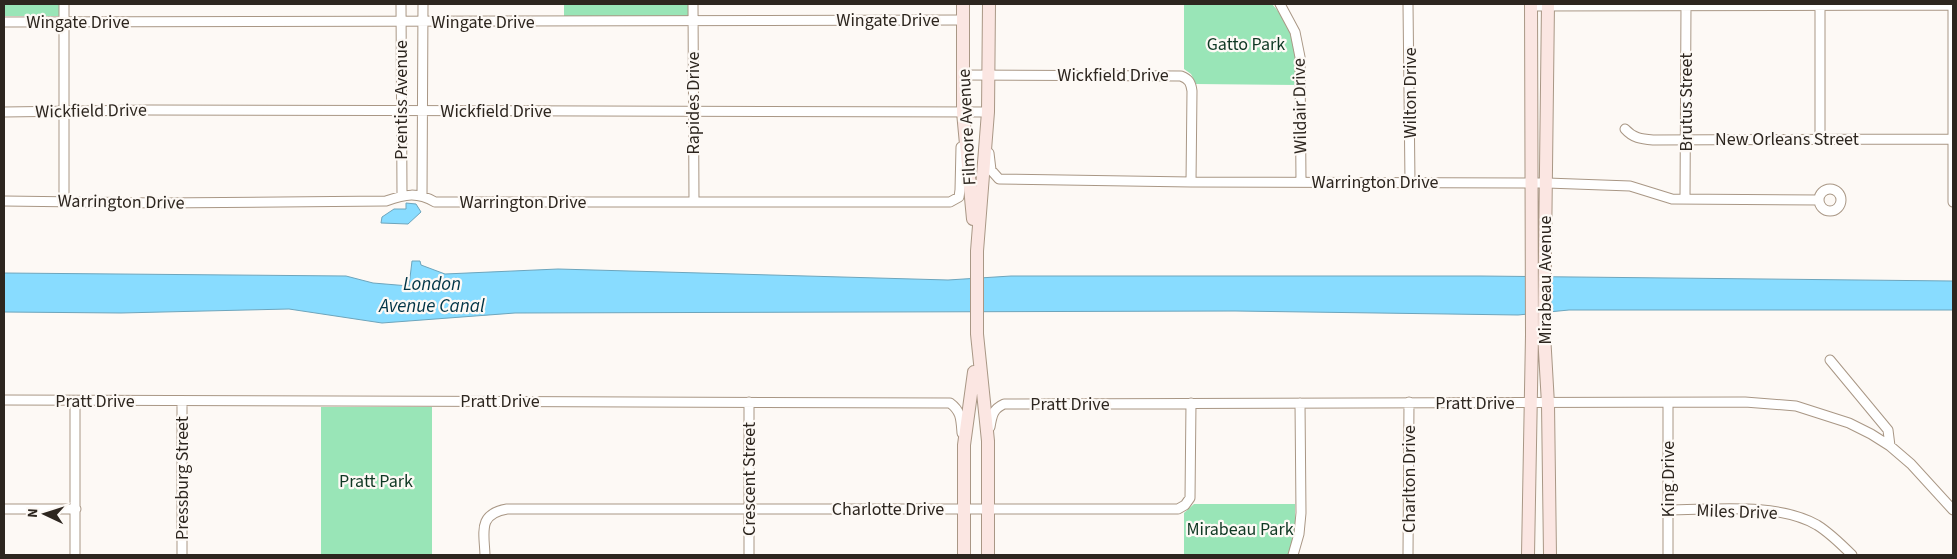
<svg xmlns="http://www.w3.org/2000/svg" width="1957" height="559" font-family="'Source Sans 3',sans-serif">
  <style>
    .green { fill: #99e5b7 }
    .water { fill: #88dcff; stroke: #6da5bc }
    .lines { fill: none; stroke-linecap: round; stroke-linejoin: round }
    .street-casing { stroke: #a99785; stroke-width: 11 }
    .secondary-casing { stroke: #a99785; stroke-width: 14 }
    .street { stroke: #fff; stroke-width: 9 }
    .secondary { stroke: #fbe6e2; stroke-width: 12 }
    .labels { text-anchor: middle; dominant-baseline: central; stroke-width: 4.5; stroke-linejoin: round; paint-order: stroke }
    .street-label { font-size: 18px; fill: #2d261f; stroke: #fdf9f5 }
    .park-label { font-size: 18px; fill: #0f3823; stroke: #fdf9f5 }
    .water-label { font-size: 19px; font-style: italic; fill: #003446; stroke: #fdf9f5 }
  </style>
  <rect width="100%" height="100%" fill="#fdf9f5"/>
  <path class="green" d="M4,4H61V16H4Z
    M564,4H688V17H564Z
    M1184,4H1272C1295,29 1295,53 1299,85L1196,84L1191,74L1184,69Z
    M321,407H432V555H321Z
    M1194,504H1295V532L1288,555H1184V513Z"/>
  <path class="water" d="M406,203L416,204L421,212L408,224L381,223L382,217L394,209H406Z
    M412,261H420L421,265L445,274L558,269L948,280L1011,276H1480L1953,281V310H1569L1518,315L1235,311L515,313L382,323L289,309L121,313L4,312V273L346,276L373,283L409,286Z"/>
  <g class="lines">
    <g class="street-casing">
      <path id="street" d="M64,4V201
        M401,4L402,195
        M693,4L694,202
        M1280,4L1295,32L1300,57L1301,182
        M1408,4L1410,182
        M1953,4V202
        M1531,6L1953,5
        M4,22L963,20
        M963,75L1181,76C1189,79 1191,83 1192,91L1191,182
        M4,112L149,110L988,112V118
        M1625,129C1633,138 1641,139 1653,140L1953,139
        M1820,139V4
        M989,153L991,170L999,179L1191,182L1547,183L1630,186L1672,199L1819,200
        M1819 200a11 11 0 1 1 22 0a11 11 0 1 1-22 0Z
        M422,195L423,4
        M1685,199L1686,4
        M4,201L158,203L386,201C406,194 417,192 435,202H950L959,197L960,190L961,147
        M1830,360L1888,430L1890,446
        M4,400L950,403C961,411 961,419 962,433
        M990,427C992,415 993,409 1004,404L1745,402L1796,406L1849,423L1871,434L1890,446L1911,464L1953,510
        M4,509H76
        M1668,510C1713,510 1777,502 1817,525C1830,533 1841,544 1852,555
        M75,555V401
        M182,555V401
        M485,555C484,531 478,514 507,509H1178L1185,505L1190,498L1191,403
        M749,555V402
        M1293,555L1299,534L1301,513L1300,403
        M1408,555L1409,402
        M1668,555V404"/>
    </g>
    <g class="secondary-casing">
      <path id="secondary" d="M963,4V112L973,219
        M1548,4L1544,334L1548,404L1550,555
        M964,555V445L974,372
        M988,555V441L977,334V251L988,112L989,4
        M1528,555L1532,335L1531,4"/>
    </g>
    <use href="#street" class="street"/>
    <use href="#secondary" class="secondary"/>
  </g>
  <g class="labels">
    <g class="street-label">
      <text x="888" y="20">Wingate Drive</text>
      <text x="78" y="22">Wingate Drive</text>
      <text x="483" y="22">Wingate Drive</text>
      <text x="1113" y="75">Wickfield Drive</text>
      <text transform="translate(1410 93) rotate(-90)">Wilton Drive</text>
      <text transform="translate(401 100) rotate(-90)">Prentiss Avenue</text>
      <text transform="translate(1686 102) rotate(-90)">Brutus Street</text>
      <text transform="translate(693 103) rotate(-90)">Rapides Drive</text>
      <text transform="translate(1300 106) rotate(-91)">Wildair Drive</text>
      <text transform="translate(91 111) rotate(-1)">Wickfield Drive</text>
      <text x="496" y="111">Wickfield Drive</text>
      <text transform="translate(967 127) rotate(-93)">Filmore Avenue</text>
      <text x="1787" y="139">New Orleans Street</text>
      <text x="1375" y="182">Warrington Drive</text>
      <text transform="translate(121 202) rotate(1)">Warrington Drive</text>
      <text x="523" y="202">Warrington Drive</text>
      <text transform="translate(1545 280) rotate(-90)">Mirabeau Avenue</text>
      <text x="95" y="401">Pratt Drive</text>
      <text x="500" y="401">Pratt Drive</text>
      <text x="1475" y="403">Pratt Drive</text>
      <text x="1070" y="404">Pratt Drive</text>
      <text transform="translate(182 478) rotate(-90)">Pressburg Street</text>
      <text transform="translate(749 479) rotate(-90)">Crescent Street</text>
      <text transform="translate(1409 479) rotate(-90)">Charlton Drive</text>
      <text transform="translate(1668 479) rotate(-90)">King Drive</text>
      <text x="888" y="509">Charlotte Drive</text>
      <text transform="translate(1737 512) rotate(2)">Miles Drive</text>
    </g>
    <g class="park-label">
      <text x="1246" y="44">Gatto Park</text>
      <text x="376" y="481">Pratt Park</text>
      <text x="1240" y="529">Mirabeau Park</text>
    </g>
    <g class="water-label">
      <text x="432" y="284">London<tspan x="432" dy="22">Avenue Canal</tspan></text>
    </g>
  </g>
  <rect width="1957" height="559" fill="none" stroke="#2d261f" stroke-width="10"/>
  <g transform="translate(45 514) rotate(274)" stroke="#fdf9f5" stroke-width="4" paint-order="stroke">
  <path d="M0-4L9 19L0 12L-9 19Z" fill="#2d261f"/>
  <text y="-8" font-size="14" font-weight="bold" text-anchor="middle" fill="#2d261f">N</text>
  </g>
</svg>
